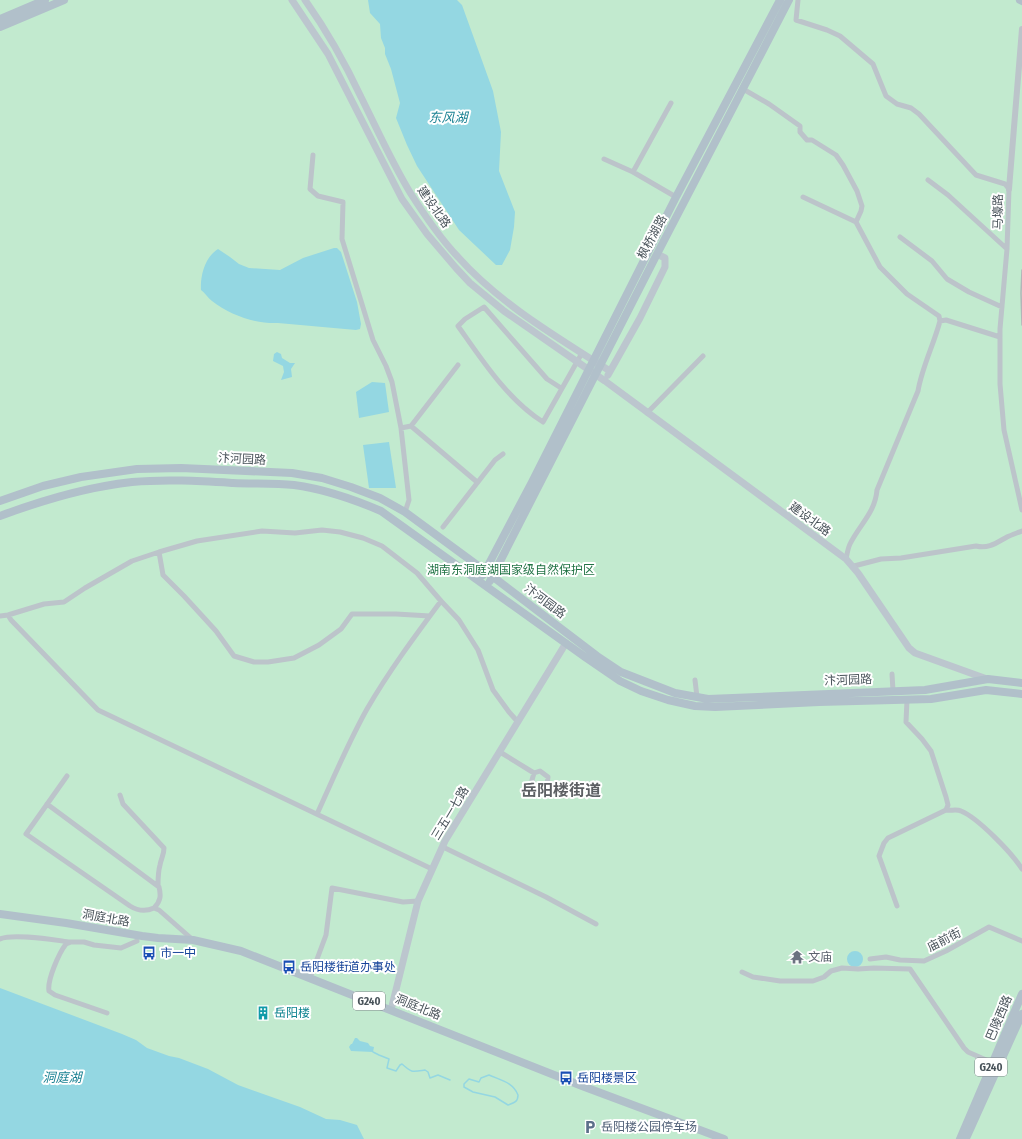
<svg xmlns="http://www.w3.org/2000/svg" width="1022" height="1139" font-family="'Fira Sans Condensed','Noto Sans SC',sans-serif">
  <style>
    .green { fill: #c2eacf }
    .water { fill: #94d7e2 }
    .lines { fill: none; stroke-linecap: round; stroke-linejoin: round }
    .stream { stroke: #94d7e2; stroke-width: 1.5 }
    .minor { stroke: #bcc4ca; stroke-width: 5 }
    .tertiary { stroke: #bcc4ca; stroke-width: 6 }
    .secondary { stroke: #bcc6ce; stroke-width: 7 }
    .primary { stroke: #b1c0ca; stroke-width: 8 }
    .rail { stroke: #b2b5b8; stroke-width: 1.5 }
    .labels { text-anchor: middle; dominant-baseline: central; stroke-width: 4; stroke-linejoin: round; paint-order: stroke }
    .shield { fill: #fff; stroke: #80878c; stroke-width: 1 }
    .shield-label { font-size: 11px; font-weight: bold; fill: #49535a }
    .street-label { font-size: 12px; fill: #49535a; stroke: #fff }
    .park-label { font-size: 12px; fill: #217345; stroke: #fff }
    .transit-label { font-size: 12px; fill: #164399; stroke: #fff; text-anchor: start }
    .worship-label { font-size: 12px; fill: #5b616d; stroke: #fff; text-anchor: start }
    .culture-label { font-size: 12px; fill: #0d838f; stroke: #fff; text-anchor: start }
    .service-label { font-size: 12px; fill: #4e5e75; stroke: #fff; text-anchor: start }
    .water-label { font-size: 13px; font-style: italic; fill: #1b8293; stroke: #fff }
    .district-label { font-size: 16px; font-weight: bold; fill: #5c5f63; stroke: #fff }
  </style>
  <rect width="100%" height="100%" fill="#f1efef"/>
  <path class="green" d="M0,0H1022V1139H0Z"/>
  <path class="water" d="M368,0H457L462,5L493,91L501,132L499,171L515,212L514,227L510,250L502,265H496L459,230L417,166L407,145L396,118L400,103L391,69L385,54V48L381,38L380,24L370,13Z
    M334,248H337L341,252L357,302L361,324L360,329L356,330L278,323C255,324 230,315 212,301C208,298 205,293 201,290C200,276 205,257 218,249L230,257L239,264L249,268L280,270L303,258Z
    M277,352L281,354L282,358L290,363H295L291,369L292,377L281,380L284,372L283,366L273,361L274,354Z
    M372,382L385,383L389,412L359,418L356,392Z
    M389,442L396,488H369L363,445Z
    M847 959a8 8 0 1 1 16 0a8 8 0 1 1-16 0Z
    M0,988L122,1034L136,1040L147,1048L169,1056L179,1058L208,1069L238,1085L300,1107L326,1119L340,1120L357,1125L364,1139H0Z
    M355,1038H357L360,1041L368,1043L370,1046L374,1047L373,1052L351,1051L349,1047L351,1044H352Z"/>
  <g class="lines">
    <path class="stream" d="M373,1052L379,1055L389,1059L387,1068L396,1071L400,1065L402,1064C412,1073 412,1072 425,1070L428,1072L430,1078L438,1075L450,1080
      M489,1075C500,1080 513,1082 518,1095C518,1102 514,1103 508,1105L495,1097L473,1092L464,1087V1084L469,1079L479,1082L481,1078Z"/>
    <path class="minor" d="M798,0L796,20L827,30L840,36L873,64L886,96L897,104L911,108L919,114L976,175L1005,184L1009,189L1007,249L1000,329V384L1004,430L1022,510
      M743,89L769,104L800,126V132L807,140H812L836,155L843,165L857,191L862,206L861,211L856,222L880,267L907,294L939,316L940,321
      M313,155L310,189L318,196L343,202L342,239L373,340L386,366L392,382L401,428L409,500L405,512
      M604,159L633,172L676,197
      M633,172L671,103
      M928,180L948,195L1007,249
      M803,197L856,222
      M900,237L932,261L947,279L969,292L1002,307
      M561,388L547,379L484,307L465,319L458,326C482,360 507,399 543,422L582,353
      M647,413L703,356
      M411,426L458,365
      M401,428L411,426L477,482
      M443,527L495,460L503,454
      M159,552L163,575L184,596L216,631L234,656L254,662H268L294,658L319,645L341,629L352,614H396L430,616
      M846,559C847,554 848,548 850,544C860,524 875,513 877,490L918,391C922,367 934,344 940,321L946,320L1000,337
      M854,566L881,559L901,558L976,546C989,549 996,543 1007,537C1011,535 1017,533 1022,531
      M8,615L11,620L98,710L432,869
      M0,616L8,615L44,604L64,602L85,588L132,561L159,552L197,541L262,531L295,533L322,530L340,532L363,538L382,546L417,573L441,601
      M892,674L893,691
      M695,680L697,697
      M907,700L906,722L922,739L931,751L946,797L948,805L946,810C950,811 957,809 961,811C978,818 1012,853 1022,869
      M500,752L534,773L540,771L548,777L547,785L539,787L534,786L532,780L534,773
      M67,776L26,834L130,906C138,911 145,912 154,908L159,910L193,940
      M120,795L123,804L164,848C164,855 161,859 160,865C158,872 158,879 158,886
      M47,804L159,887C161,895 161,901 154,908
      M317,814C333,779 348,743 367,709C389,671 415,636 441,601L459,620L478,650L493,690L509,712L518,722
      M443,847L546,897L596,924
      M897,906L879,856L884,843L888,838L946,810
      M0,939C13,933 54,940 70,942
      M870,959L886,957L900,960L924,961L946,951L989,927L1022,941
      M742,972L753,977L780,981H813L824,977L831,971L842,968L858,969L874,968L910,969L964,1048L968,1052L993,1063
      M310,978L326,935L332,888L403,902L418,901
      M107,1013L55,995L49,991C47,980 59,953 66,944L71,942H84L94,945L121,948L137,941"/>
    <path class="tertiary" d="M1009,189L1022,29"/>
    <path class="secondary" d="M292,0L328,54L402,199L427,234L456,268L470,283L504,311L605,381L846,559L858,573L909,648L915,653L987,679
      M305,0C327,31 345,63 361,97C377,129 392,163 411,194C425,216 440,238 458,257C500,304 557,337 610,371
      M608,375L640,318L665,267V258L657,254
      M391,1010L418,901L445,841L566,643"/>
    <path class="primary" d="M1020,0L1022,1
      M0,19L45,0
      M0,27L64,0
      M0,501L43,486L81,477L137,469L181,468L292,473L322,478L351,487L380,498L405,512L492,576L597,656L621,672L675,693L708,699L925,690L988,679L1022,683
      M0,516C43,500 86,487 132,482C166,479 199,481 233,483C253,484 274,483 294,485C324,489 353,499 381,511L585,657L620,681L641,691L668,700L695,706L715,707L819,702L931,699L986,690L1022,694
      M483,575L532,482L676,197L780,0
      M490,581L657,254L789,0
      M0,914L66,923L142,936L158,938L193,940L241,951L582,1086L724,1139
      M967,1136L1022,1014
      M960,1139L1022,994"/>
    <path class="rail" d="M1022,270L1021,293L1022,325"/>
  </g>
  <defs>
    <g id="bus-bare" transform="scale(1.08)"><path d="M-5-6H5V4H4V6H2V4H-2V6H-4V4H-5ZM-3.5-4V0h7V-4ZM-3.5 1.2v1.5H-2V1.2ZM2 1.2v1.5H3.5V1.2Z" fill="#1a4fb4" stroke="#fff" stroke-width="2.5" paint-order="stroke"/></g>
    <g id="temple-bare" transform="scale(1.08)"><path d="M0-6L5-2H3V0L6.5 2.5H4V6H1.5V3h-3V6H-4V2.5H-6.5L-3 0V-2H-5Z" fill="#6b7280" stroke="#fff" stroke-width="2.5" paint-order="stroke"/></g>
    <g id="building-bare" transform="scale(1.08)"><path d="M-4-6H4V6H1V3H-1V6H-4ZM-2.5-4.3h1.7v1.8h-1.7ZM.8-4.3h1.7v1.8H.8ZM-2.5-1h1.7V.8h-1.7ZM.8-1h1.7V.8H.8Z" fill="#0f9aa8" stroke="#fff" stroke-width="2.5" paint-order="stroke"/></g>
    <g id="parking-bare" transform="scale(1.08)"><path d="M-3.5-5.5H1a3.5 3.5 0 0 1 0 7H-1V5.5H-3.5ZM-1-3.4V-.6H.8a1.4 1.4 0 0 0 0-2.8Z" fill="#5c6f8a" stroke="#fff" stroke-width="2.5" paint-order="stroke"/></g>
  </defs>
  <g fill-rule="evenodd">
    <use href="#bus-bare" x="149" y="953"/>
    <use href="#temple-bare" x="797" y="957"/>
    <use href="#bus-bare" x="289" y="967"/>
    <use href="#building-bare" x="263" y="1013"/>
    <use href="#bus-bare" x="566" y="1078"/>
    <use href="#parking-bare" x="590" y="1127"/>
  </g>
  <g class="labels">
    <g class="shield">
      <rect x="353" y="992" width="32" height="18" rx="3"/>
      <rect x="975" y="1058" width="32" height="18" rx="3"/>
    </g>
    <g class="shield-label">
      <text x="369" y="1001">G240</text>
      <text x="991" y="1067">G240</text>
    </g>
    <g class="street-label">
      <text transform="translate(434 207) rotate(55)">建设北路</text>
      <text transform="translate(998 212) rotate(-89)">马壕路</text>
      <text transform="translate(652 237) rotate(-62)">枫桥湖路</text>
      <text transform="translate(242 459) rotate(3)">汴河园路</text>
      <text transform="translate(810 519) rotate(36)">建设北路</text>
      <text transform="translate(545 601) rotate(37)">汴河园路</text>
      <text transform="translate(848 680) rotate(-2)">汴河园路</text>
      <text transform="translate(450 813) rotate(-59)">三五一七路</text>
      <text transform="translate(106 918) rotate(10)">洞庭北路</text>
      <text transform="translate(944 940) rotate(-27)">庙前街</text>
      <text transform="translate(418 1007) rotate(22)">洞庭北路</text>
      <text transform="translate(999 1018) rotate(-67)">巴陵西路</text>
    </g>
    <g class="park-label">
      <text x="511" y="570">湖南东洞庭湖国家级自然保护区</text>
    </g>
    <g class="transit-label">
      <text x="160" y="953">市一中</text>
      <text x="300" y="967">岳阳楼街道办事处</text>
      <text x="577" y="1078">岳阳楼景区</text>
    </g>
    <g class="worship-label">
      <text x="808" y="957">文庙</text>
    </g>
    <g class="culture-label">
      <text x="274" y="1013">岳阳楼</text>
    </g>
    <g class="service-label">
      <text x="601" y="1127">岳阳楼公园停车场</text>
    </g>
    <g class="water-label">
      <text x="448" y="117">东风湖</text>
      <text x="62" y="1077">洞庭湖</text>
    </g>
    <g class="district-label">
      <text x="561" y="790">岳阳楼街道</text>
    </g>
  </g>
</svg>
